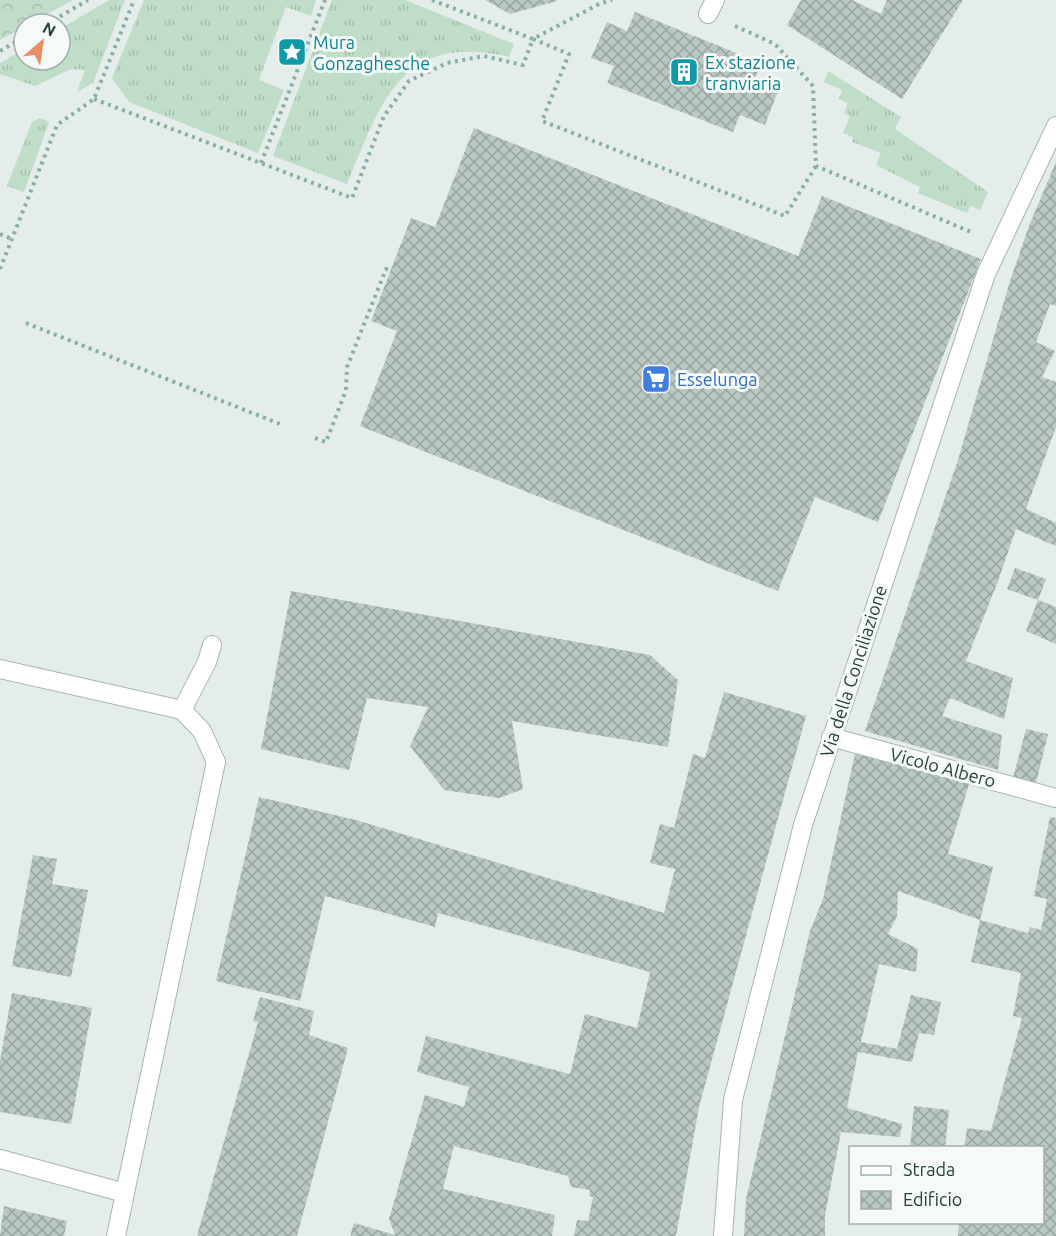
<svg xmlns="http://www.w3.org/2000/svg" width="1056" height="1236" font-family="Ubuntu,sans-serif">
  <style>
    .grass { fill: url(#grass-tufts) }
    .park { fill: url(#park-crowns) }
    .building { fill: url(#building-cross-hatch) }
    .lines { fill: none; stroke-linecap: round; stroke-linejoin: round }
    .lane-casing { stroke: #a8b5b1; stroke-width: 20 }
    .street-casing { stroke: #a8b5b1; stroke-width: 20 }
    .path { stroke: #87afa5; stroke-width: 4; stroke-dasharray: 3 4.5; stroke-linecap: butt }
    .lane { stroke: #fff; stroke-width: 18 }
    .street { stroke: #fff; stroke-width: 18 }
    .labels { text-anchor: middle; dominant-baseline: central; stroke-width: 6; stroke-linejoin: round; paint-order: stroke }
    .culture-label { font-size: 18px; fill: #0d838f; stroke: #f5faf8; text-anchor: start }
    .shop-label { font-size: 18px; fill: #366cbe; stroke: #f5faf8; text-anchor: start }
    .street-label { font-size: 18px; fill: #253f39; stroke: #f5faf8 }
  </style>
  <defs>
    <pattern id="grass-tufts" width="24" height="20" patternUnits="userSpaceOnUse" patternTransform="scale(1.5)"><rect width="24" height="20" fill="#bfddc9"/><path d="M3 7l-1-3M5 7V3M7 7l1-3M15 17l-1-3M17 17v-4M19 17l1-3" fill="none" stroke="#a4bfad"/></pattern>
    <pattern id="park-crowns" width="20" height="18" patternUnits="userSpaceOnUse" patternTransform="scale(1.5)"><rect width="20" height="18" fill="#bfddc9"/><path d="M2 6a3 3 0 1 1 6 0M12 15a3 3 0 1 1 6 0" fill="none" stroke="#a4bfad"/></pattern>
    <pattern id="building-cross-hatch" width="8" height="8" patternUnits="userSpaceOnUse" patternTransform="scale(1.5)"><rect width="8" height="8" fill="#bac8c3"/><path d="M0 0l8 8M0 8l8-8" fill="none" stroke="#97a49f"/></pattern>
  </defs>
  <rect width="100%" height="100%" fill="#e5edea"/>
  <path class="grass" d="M109,0H125L93,83L77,92L85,70L71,69L35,86L0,74V63L24,49V60H60V29Z
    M144,0H316L311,16L286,7L259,80L284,90L258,153L129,102L112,78Z
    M332,0H405L514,44L509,57C400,32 382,102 347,184L273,156Z
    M828,71L901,117L895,129L988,192L980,210L970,206L967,213L918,193L920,187L876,165L881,153L852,142L853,137L843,133L850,116L844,113L848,103L839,99L842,90L824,82Z
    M40,118L49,122L24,192L7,186L32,122Z"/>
  <path class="park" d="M0,0H73L29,24H24V27L0,40Z"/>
  <path class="building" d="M485,0H557V1L510,14Z
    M801,0H852L881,14L887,0H963L902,99L787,25Z
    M635,12L761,63L755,79L779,88L765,125L740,115L733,132L607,83L614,66L591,58L607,22L627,31Z
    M474,128L798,256L822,196L981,259L878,522L815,497L778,591L360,426L397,331L371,321L411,218L435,227Z
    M1056,162V306L1050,304L1036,342L1055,351L1042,377L1056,382V427L1026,509L1056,523V546L1016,529L997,584L966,661L1013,678L1004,719L950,698L942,716L1002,735L998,770L865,731L958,460L1010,281L1029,226Z
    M1015,568L1046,579L1038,600L1007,589Z
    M291,591L650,655L678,680L668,747L512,721L523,789L499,798L444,790L410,746L428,707L367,698L349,770L261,749Z
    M1038,600L1056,607V644L1026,631Z
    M724,692L806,716L699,1107L676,1236H574L577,1220L588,1221L593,1197L589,1196L590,1190L571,1187L568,1176L454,1146L443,1189L555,1215L552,1236H350L354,1223L395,1235L389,1219L425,1095L464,1107L469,1087L417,1072L426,1036L570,1074L585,1014L637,1028L650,972L438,913L435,927L325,896L300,1001L216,981L259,797L356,820L664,913L675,869L650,863L660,824L674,828L693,754L705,758Z
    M1026,729L1048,734L1036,783L1013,778Z
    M856,749L970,781L948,854L993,867L980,920L1028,933L1030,927L1041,930L1047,899L1034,896L1050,817L1056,818V1236H958L959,1222H1042V1148H964L967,1128L991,1131L1022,1018L1013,1016L1021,973L971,962L980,920L898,891L897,916L888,934L918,949L916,972L879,964L861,1042L897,1049L911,995L941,1002L934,1035L919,1033L912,1062L858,1052L847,1108L902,1124L900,1137L841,1132L825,1215V1236H744L746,1199L810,931L823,899Z
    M33,855L57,859L52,884L88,890L71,977L12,966Z
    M12,993L92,1008L71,1124L0,1112V1061Z
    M260,997L314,1011L309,1035L348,1048L297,1236H197L258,1022L253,1021Z
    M914,1106L949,1110L945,1148H910Z
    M4,1206L67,1221L64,1236H0Z"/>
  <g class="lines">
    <g class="lane-casing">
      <path id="lane" d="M0,669L182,710L207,662L212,645
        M182,710L202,731L216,762"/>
    </g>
    <g class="street-casing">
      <path id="street" d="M708,14L715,0
        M831,737L1056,798
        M0,1159L125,1193L116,1236
        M125,1193L216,762
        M723,1236L733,1100L803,825L986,274L1056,126"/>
    </g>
    <path class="path" d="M432,0L533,39L599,4L612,0
      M47,24L88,0
      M735,26L775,44L813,86L816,166L971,232
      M0,51L24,37
      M94,99L352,198L384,116L409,81L447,63L484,56L523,65L533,39L569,54L542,121L785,216L816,166
      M261,163L325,0
      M0,234L12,239
      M0,269L57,125L94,99L134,0
      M26,323L280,424
      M315,438L326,442L346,390L347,367L386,269L391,271"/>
    <use href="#lane" class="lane"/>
    <use href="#street" class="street"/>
  </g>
  <defs>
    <g id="sight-square" transform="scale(1.5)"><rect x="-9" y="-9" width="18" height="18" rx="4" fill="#0f9aa8" stroke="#f5faf8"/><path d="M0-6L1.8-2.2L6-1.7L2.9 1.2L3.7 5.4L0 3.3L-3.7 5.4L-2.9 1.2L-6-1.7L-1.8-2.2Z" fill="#fff"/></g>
    <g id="building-square" transform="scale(1.5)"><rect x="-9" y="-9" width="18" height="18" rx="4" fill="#0f9aa8" stroke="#f5faf8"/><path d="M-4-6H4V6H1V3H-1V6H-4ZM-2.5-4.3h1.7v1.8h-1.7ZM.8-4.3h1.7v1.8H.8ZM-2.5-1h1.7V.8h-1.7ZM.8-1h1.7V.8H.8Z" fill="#fff"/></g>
    <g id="supermarket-square" transform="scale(1.5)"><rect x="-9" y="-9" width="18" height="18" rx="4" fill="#3f7fe0" stroke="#f5faf8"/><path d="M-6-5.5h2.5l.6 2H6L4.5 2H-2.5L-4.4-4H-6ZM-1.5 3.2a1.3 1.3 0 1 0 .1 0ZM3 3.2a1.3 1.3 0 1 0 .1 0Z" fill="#fff"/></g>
  </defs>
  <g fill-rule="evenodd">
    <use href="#sight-square" x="292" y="52"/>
    <use href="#building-square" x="684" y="72"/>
    <use href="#supermarket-square" x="656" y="379"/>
  </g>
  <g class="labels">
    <g class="culture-label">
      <text x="313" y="42">Mura<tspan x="313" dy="21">Gonzaghesche</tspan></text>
      <text x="705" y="62">Ex stazione<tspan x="705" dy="21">tranviaria</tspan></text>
    </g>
    <g class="shop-label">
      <text x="677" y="379">Esselunga</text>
    </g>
    <g class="street-label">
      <text transform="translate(853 671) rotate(-72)">Via della Conciliazione</text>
      <text transform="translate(943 767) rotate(15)">Vicolo Albero</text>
    </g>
  </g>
  <rect x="849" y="1146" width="195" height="78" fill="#f5faf8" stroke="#a2afac" stroke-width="1.5"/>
  <rect x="861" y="1166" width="30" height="9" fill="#ffffff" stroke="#a2afac" stroke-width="1.5"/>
  <text x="903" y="1176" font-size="18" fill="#253f39">Strada</text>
  <rect x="861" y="1191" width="30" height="18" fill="url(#building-cross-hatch)" stroke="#a2afac" stroke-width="1.5"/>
  <text x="903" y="1206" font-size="18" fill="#253f39">Edificio</text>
  <g transform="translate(42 42) rotate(29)"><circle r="28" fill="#f5faf8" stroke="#a2afac" stroke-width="1.5"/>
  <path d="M0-4.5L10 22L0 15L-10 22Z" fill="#eb8e65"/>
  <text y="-9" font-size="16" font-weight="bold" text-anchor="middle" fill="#253f39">N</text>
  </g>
</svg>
